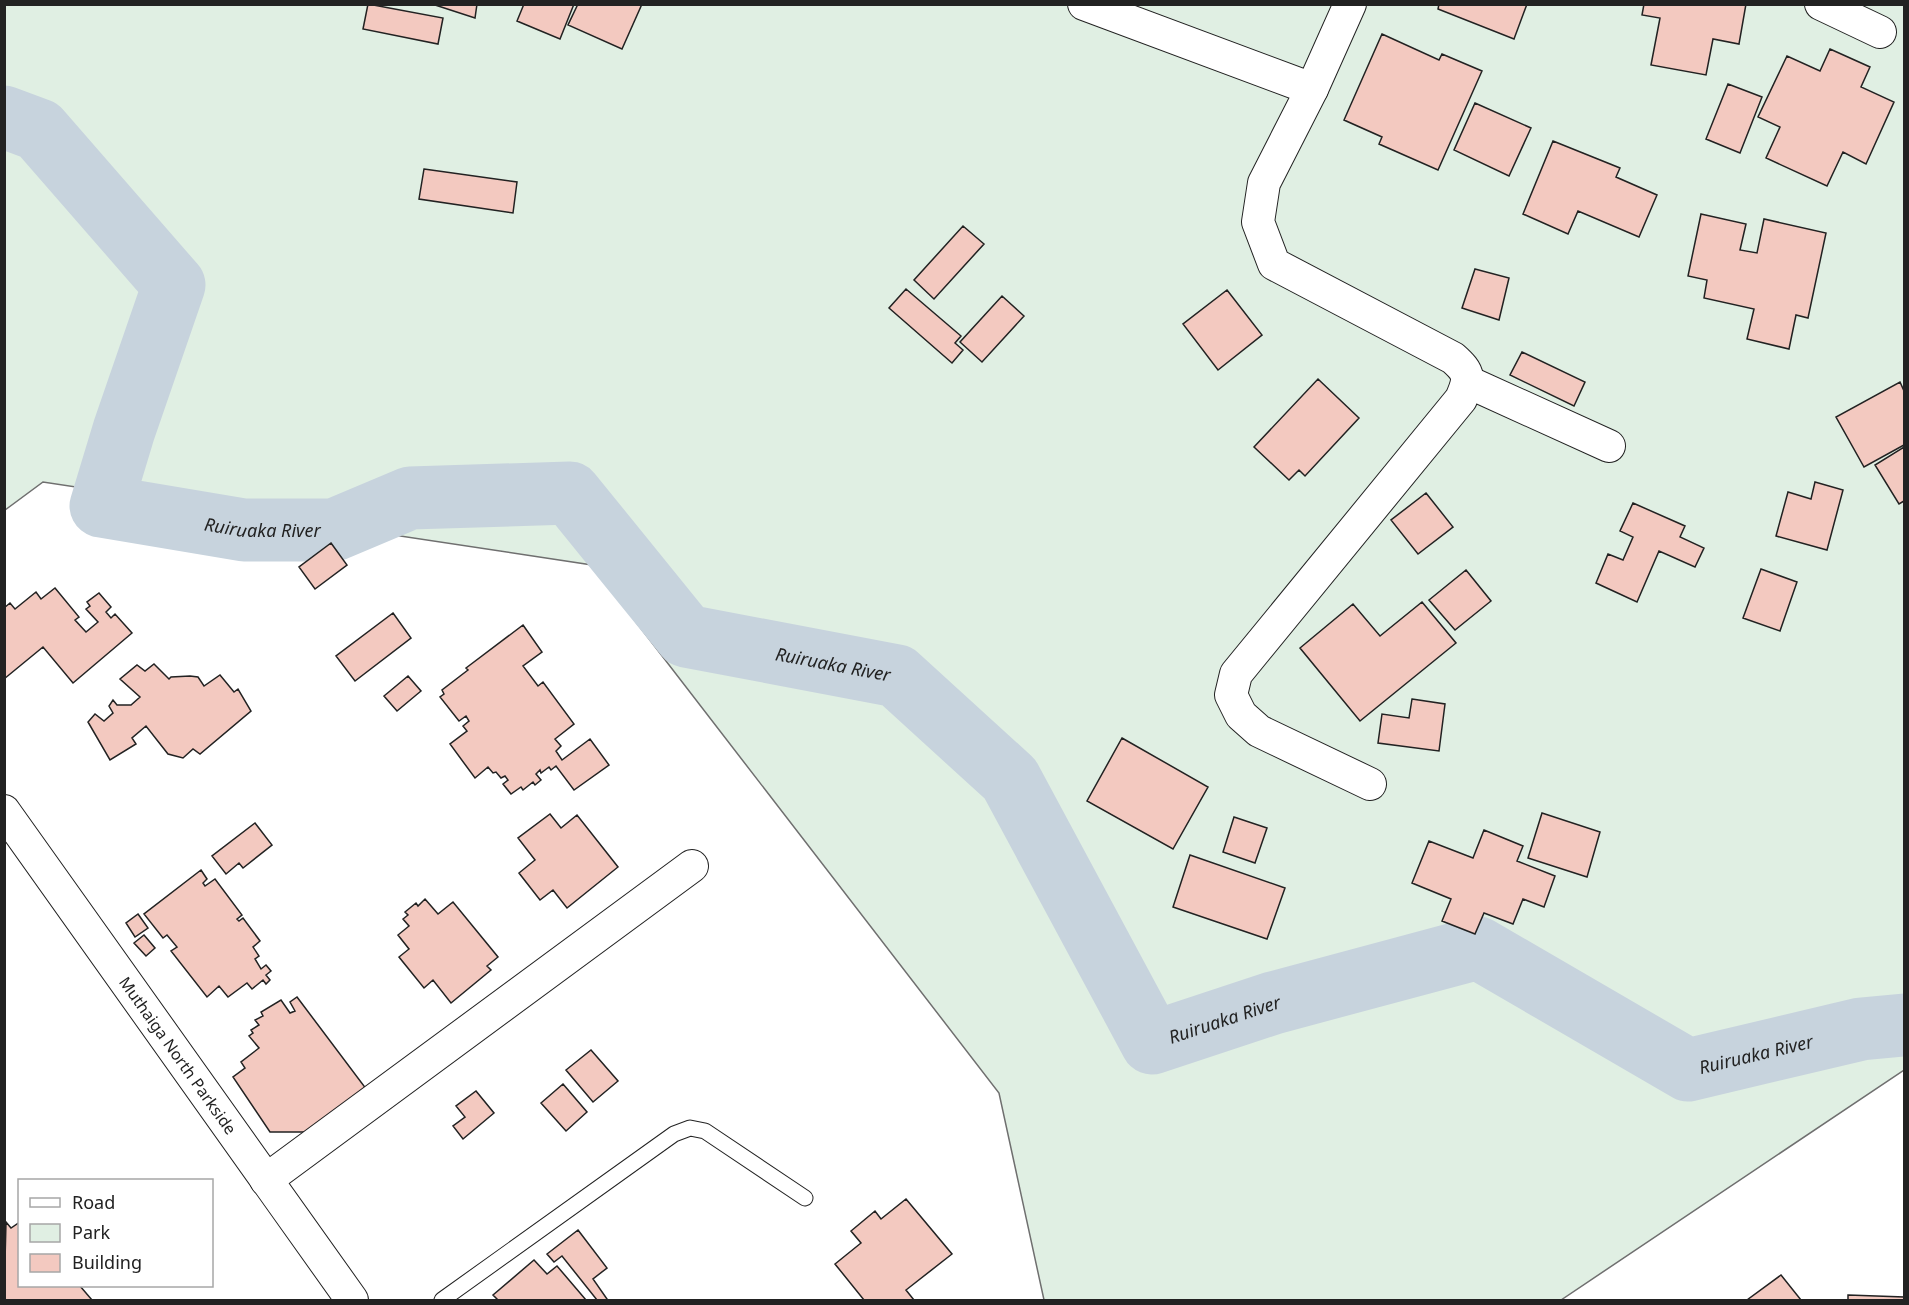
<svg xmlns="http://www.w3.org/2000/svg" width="1909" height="1305" font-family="'Noto Sans',sans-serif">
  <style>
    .green { fill: #e0efe3; stroke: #6f6f6f; stroke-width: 1.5 }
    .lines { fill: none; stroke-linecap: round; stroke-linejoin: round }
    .river { stroke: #c7d3dd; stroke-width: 63 }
    .building { fill: #f3c9c0; stroke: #222; stroke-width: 1.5 }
    .lane-casing { stroke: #222; stroke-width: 17 }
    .street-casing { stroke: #222; stroke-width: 34 }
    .lane { stroke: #fff; stroke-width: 15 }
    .street { stroke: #fff; stroke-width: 32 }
    .labels { text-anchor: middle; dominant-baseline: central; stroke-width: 4.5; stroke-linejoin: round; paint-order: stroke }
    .street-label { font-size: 16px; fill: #222; stroke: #fff }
    .water-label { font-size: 18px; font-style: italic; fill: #222; stroke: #fff }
  </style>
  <rect width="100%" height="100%" fill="#fff"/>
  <path class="green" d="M5,5H1904V1070L1561,1300H1044L999,1093L592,565L43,482L5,510Z"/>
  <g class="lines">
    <path class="river" id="s1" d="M4,117L39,130L174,285L124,430L101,506L244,530H334L410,498L570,493L686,636L897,676L1010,779L1152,1043L1273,1003L1478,948L1688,1070L1861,1029L1904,1025"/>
  </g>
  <path class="building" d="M368,4L443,18L438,44L363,29Z
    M432,4H477L475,18Z
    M524,4H574L560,39L517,21Z
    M578,4H642L622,49L568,25Z
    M1439,4H1527L1514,39L1438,9Z
    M1644,4H1746L1739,44L1713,39L1706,75L1651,65L1660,18L1642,15Z
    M1382,34L1439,60L1442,54L1482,71L1438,170L1379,144L1382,137L1344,120Z
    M1830,49L1870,67L1861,87L1894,102L1866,164L1843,152L1827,186L1766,158L1780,127L1758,117L1787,56L1820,71Z
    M1728,84L1762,97L1740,153L1706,139Z
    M1475,103L1531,128L1509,176L1454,150Z
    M1553,141L1620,168L1616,177L1657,195L1639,237L1578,211L1568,234L1523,214Z
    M424,169L517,182L513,213L419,199Z
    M1701,214L1746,224L1740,250L1757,253L1764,219L1826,233L1808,318L1796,315L1789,349L1747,339L1754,309L1704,298L1707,280L1688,276Z
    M963,226L984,244L934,299L914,280Z
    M1475,269L1509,278L1499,320L1462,308Z
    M906,289L961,336L955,343L963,350L952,363L889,308Z
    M1227,290L1262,335L1218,370L1183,324Z
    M1002,296L1024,316L982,362L960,342Z
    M1522,352L1585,382L1574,406L1510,375Z
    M1318,379L1359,418L1305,476L1299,470L1289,480L1254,447Z
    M1900,382L1904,391V445L1864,467L1836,417Z
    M1904,447V501L1899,504L1875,465Z
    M1815,482L1843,490L1827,550L1776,536L1788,492L1811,499Z
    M1426,493L1453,527L1418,554L1391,520Z
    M1633,503L1685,526L1680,537L1704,548L1695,567L1659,551L1637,602L1596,583L1608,554L1623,560L1633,537L1620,531Z
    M331,543L347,565L315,589L299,567Z
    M1761,569L1797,582L1780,631L1743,618Z
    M1466,570L1491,601L1455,630L1429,600Z
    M55,588L79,617L75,620L86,632L98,622L86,609L90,606L87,602L99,593L111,607L106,612L111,618L115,614L132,633L73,683L43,647L4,679V608L10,603L15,609L36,592L41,599Z
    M1422,602L1456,643L1360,721L1300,648L1353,604L1380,636Z
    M393,613L411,638L355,681L336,656Z
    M523,625L542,652L523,666L538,686L543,682L574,724L555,739L561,746L556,751L562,760L590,739L609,765L574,790L556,766L551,770L549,767L541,773L540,770L536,774L541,780L535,785L533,782L523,790L521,787L511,794L503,784L508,780L505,776L501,778L496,772L493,773L488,767L475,778L450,744L467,731L463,726L469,721L466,716L459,721L440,697L444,694L442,690L468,670L466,668Z
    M154,664L169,679L171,677L190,676L198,677L204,686L220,675L234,692L238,689L251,711L200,754L193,749L183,758L168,754L146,726L132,738L136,744L110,760L88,722L95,714L104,721L113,713L109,706L113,700L117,705H131L140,697L120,679L137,665L145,671Z
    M408,676L421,691L397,711L384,696Z
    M1412,699L1445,704L1439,751L1378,743L1382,714L1409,718Z
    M1122,738L1208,787L1173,849L1087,801Z
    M1542,813L1600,832L1587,877L1528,858Z
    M550,814L561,828L577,815L618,867L567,908L553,890L540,900L519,873L535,860L518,838Z
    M1234,817L1267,828L1255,863L1223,852Z
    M255,823L272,845L243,868L239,863L226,874L212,856Z
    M1484,830L1523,846L1517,861L1555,876L1544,907L1523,899L1513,924L1484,913L1475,934L1442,921L1451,899L1412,883L1429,841L1473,858Z
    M1190,855L1285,888L1267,939L1173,907Z
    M201,870L207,879L203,883L205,886L215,879L242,915L237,919L239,921L243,918L260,941L253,947L259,956L255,959L261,969L266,965L271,971L266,975L270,980L266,984L263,980L252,989L247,983L228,997L219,986L207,997L171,951L177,947L167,935L163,938L144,914Z
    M425,899L438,914L453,902L498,957L487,966L491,970L451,1003L433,980L424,988L399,957L409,949L398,935L409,926L403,919L408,915L405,912L416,903L418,906Z
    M138,914L148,928L135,937L126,923Z
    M144,935L155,948L146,956L134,943Z
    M297,997L367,1090L307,1132H270L233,1077L245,1068L241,1062L259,1048L249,1036L253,1033L251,1030L259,1025L255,1020L263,1016L261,1012L281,1000L290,1013L295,1011L290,1002Z
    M591,1050L618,1081L593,1102L566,1070Z
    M563,1084L587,1112L566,1131L541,1103Z
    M476,1091L494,1113L463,1139L453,1126L465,1117L456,1106Z
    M906,1199L952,1254L906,1290L914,1300H864L835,1264L861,1243L851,1231L875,1211L881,1219Z
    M6,1222L11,1228L20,1222V1286H80L92,1300H4Z
    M578,1230L607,1268L593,1279L607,1299L605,1300H597L562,1256L554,1262L547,1254Z
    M534,1260L547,1274L557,1266L586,1300H498L493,1295Z
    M1781,1275L1801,1300H1747Z
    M1848,1295L1904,1297V1300H1848Z"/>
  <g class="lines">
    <g class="lane-casing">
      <path id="lane" d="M442,1300L674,1134L690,1128L705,1131L805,1198"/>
    </g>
    <g class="street-casing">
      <g id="street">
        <path d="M1084,4L1312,89"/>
        <path d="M1350,4L1312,89L1264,183L1258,222L1274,264L1453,358C1470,373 1470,378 1461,399L1236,674L1231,695L1241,715L1259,731L1370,784"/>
        <path d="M1821,4L1880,32"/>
        <path d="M1468,382L1609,446"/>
        <path id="s2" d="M4,811L352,1300"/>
        <path d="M266,1180L692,866"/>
      </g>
    </g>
    <use href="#lane" class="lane"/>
    <use href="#street" class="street"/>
  </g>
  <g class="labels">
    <g class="street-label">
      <text stroke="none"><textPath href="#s2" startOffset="300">Muthaiga North Parkside</textPath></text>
    </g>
    <g class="water-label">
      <text stroke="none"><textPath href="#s1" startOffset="639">Ruiruaka River</textPath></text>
      <text stroke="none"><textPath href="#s1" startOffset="1287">Ruiruaka River</textPath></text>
      <text stroke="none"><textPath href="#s1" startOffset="1881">Ruiruaka River</textPath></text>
      <text stroke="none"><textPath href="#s1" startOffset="2457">Ruiruaka River</textPath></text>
    </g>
  </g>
  <rect width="1909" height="1305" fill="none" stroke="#222222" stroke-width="12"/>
  <rect x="18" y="1179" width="195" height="108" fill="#ffffff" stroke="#a7a7a7" stroke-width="1.5"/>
  <rect x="30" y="1198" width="30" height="9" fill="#ffffff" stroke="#a7a7a7" stroke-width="1.5"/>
  <text x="72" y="1209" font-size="18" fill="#222222">Road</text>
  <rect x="30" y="1224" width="30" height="18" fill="#e0efe3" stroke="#a7a7a7" stroke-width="1.5"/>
  <text x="72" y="1239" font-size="18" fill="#222222">Park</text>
  <rect x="30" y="1254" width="30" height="18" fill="#f3c9c0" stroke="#a7a7a7" stroke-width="1.5"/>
  <text x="72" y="1269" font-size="18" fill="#222222">Building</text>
</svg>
